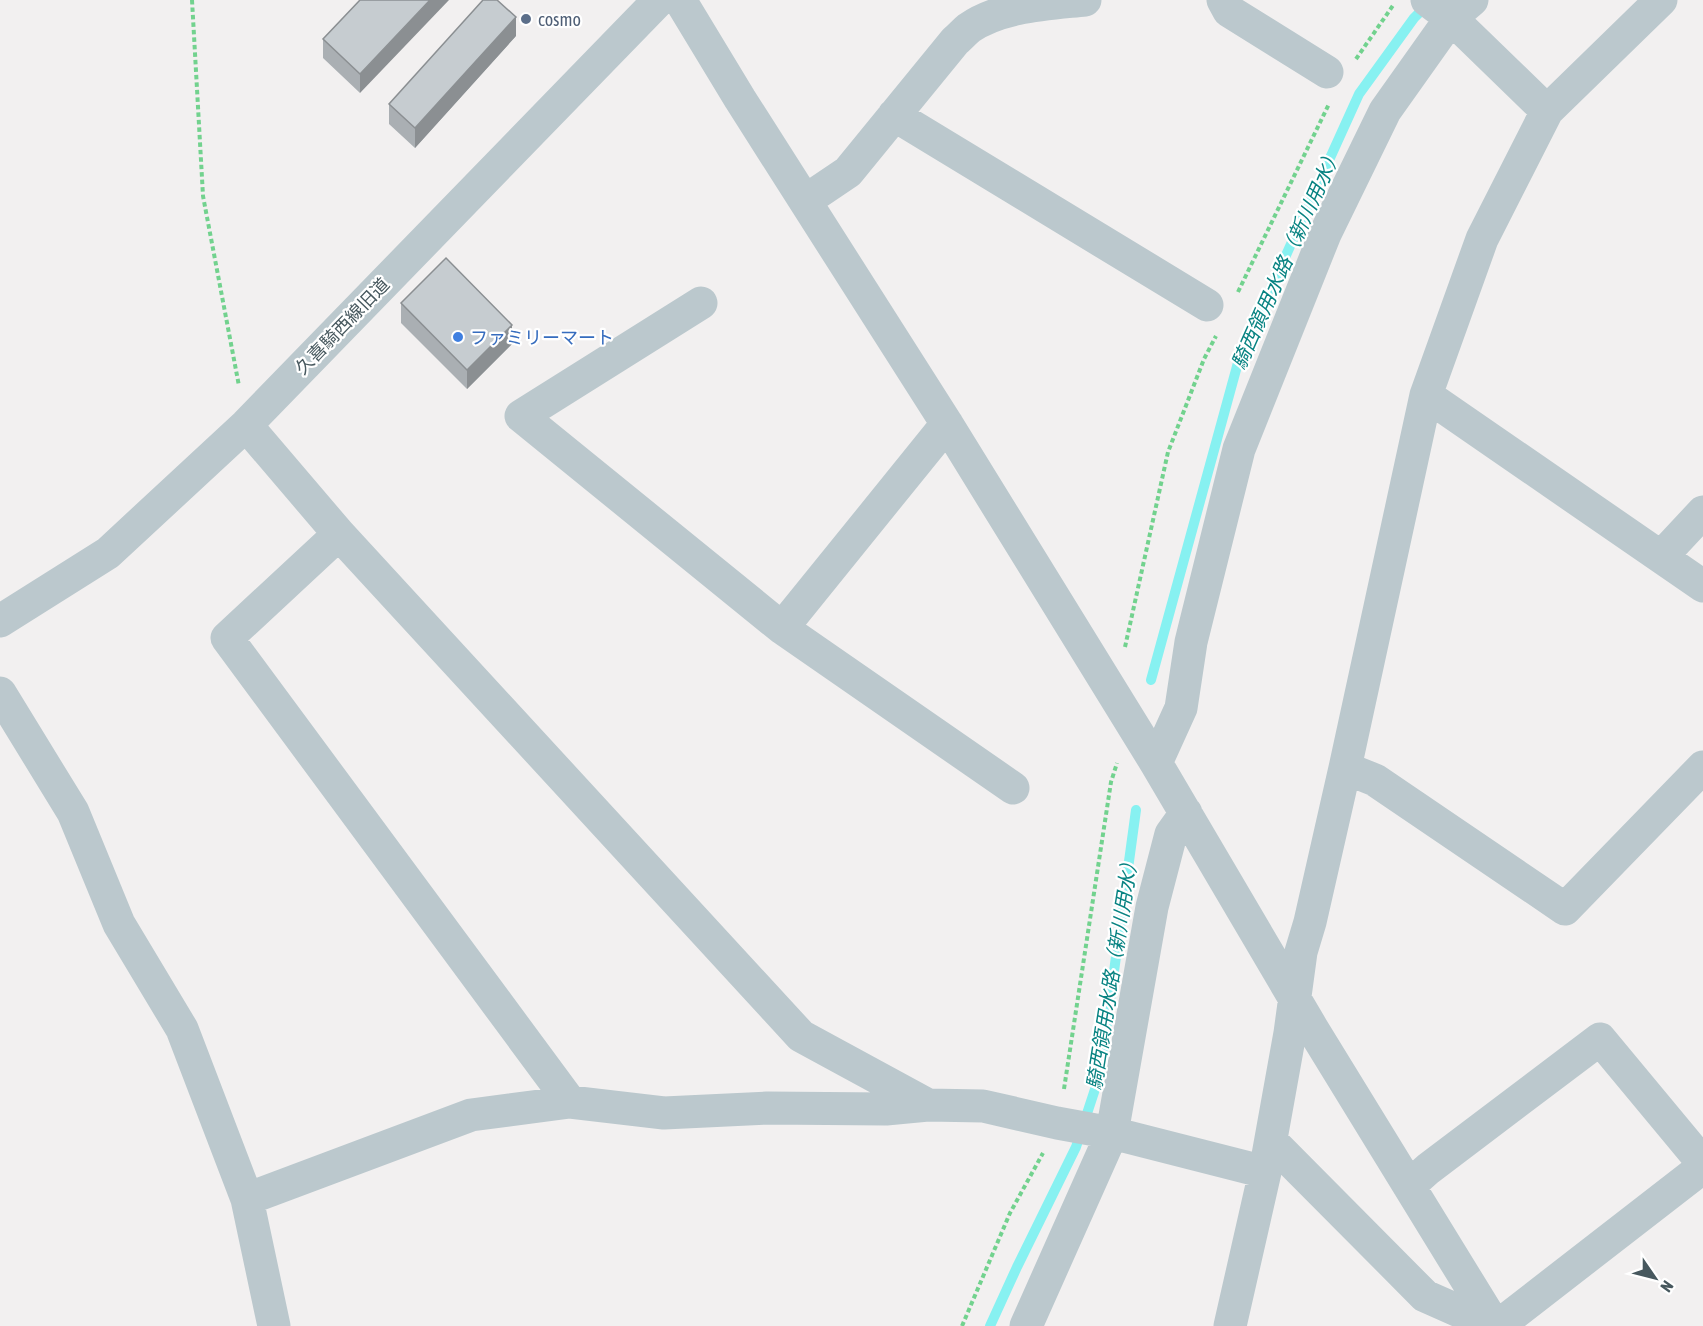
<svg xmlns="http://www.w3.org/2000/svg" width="1703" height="1326" font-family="'Asap Condensed','Noto Sans JP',sans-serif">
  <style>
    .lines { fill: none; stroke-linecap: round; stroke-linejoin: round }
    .stream { stroke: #87f1f1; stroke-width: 10 }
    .path { stroke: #72d28e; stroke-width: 4; stroke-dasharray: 4.5 3; stroke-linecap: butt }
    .minor { stroke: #bbc8cd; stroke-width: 33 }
    .wall { fill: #aaafb3 }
    .shaded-wall { fill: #8b8f92 }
    .building { fill: #c6ccd0; stroke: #8b8f92; stroke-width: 1.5 }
    .service-dot { fill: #5c6f8a; stroke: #fff; stroke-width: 2 }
    .shop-dot { fill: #3f7fe0; stroke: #fff; stroke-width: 2 }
    .labels { text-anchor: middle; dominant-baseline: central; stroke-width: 4.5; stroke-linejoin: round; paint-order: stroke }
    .service-label { font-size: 18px; fill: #4e5e75; stroke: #fff; text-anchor: start }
    .street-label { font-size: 18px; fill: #47585e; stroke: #fff }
    .shop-label { font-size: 18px; fill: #366cbe; stroke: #fff; text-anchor: start }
    .water-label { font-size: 20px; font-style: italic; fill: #088382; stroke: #fff }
  </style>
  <rect width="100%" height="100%" fill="#f2f0f0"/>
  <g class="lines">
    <path class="stream" d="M1151,680L1239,359L1359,94L1414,18L1428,4
      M990,1326L1017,1267L1076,1147L1100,1074L1136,810"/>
    <path class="path" d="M192,0L203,196L239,386
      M1356,59L1394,4
      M1238,292L1329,104
      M1125,647L1168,452L1204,359L1216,336
      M1064,1089L1111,782L1117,763
      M962,1326L1010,1213L1043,1153"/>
    <path class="minor" d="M680,0L740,99L947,424L1156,763L1312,1028L1495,1326
      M1223,0L1229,11L1327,72
      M1427,0L1451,18L1547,111
      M894,115L1207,305
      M805,201L848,172L955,41C960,37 964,32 969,28C1001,6 1048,4 1085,0
      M701,303L521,416L782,628L1013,788
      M1426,395L1703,586
      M246,425L339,534L227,638L570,1102
      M339,534L801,1036L928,1105
      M1661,557L1703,512
      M0,621L108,553L246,425L659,0
      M782,628L947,424
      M0,693L73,812L119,924L182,1029L247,1199
      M1156,763L1181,708L1191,642L1239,449L1325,234L1385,111L1451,18L1472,0
      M1345,768L1375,780L1565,909L1703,767
      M1271,1141L1425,1296L1493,1326
      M1409,1186L1428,1169L1600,1039L1703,1163
      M274,1326L247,1199L471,1115L570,1102L664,1113L767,1108L886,1109L928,1105L983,1106L1057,1123L1112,1133L1265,1172
      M1026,1326L1112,1133L1152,907L1171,834L1186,813
      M1230,1326L1265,1172L1290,1033L1301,952L1310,922L1345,768L1426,395L1482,239L1547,111L1661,0
      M1498,1326L1703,1167"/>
  </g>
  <path class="wall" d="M360,0V93L323,58V39Z
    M516,36L415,148L389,124V104Z
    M401,303L512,344L467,389L401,323Z"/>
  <path class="shaded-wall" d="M430,0H449L360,93V74Z
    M516,17V36L415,148V128Z
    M512,325V344L467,389V370Z"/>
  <path class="building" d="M360,0H430L360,74L323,39Z
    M483,0H497L516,17L415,128L389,104Z
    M446,258L512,325L467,370L401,303Z"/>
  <circle class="service-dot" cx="526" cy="19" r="6"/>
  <circle class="shop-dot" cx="458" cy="337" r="6"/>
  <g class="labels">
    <g class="service-label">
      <text x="538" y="19">cosmo</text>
    </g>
    <g class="street-label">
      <text transform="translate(342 326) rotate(-46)">久喜騎西線旧道</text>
    </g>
    <g class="shop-label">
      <text x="470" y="337">ファミリーマート</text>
    </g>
    <g class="water-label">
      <text transform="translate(1286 258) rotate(-66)">騎西領用水路（新川用水）</text>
      <text transform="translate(1112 971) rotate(-81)">騎西領用水路（新川用水）</text>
    </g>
  </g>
  <g transform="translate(1655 1278) rotate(125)" stroke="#ffffff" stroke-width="4.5" paint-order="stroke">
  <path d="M0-4.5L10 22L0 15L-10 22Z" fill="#47585e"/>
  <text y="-9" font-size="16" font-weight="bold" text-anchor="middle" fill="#47585e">N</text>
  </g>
</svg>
